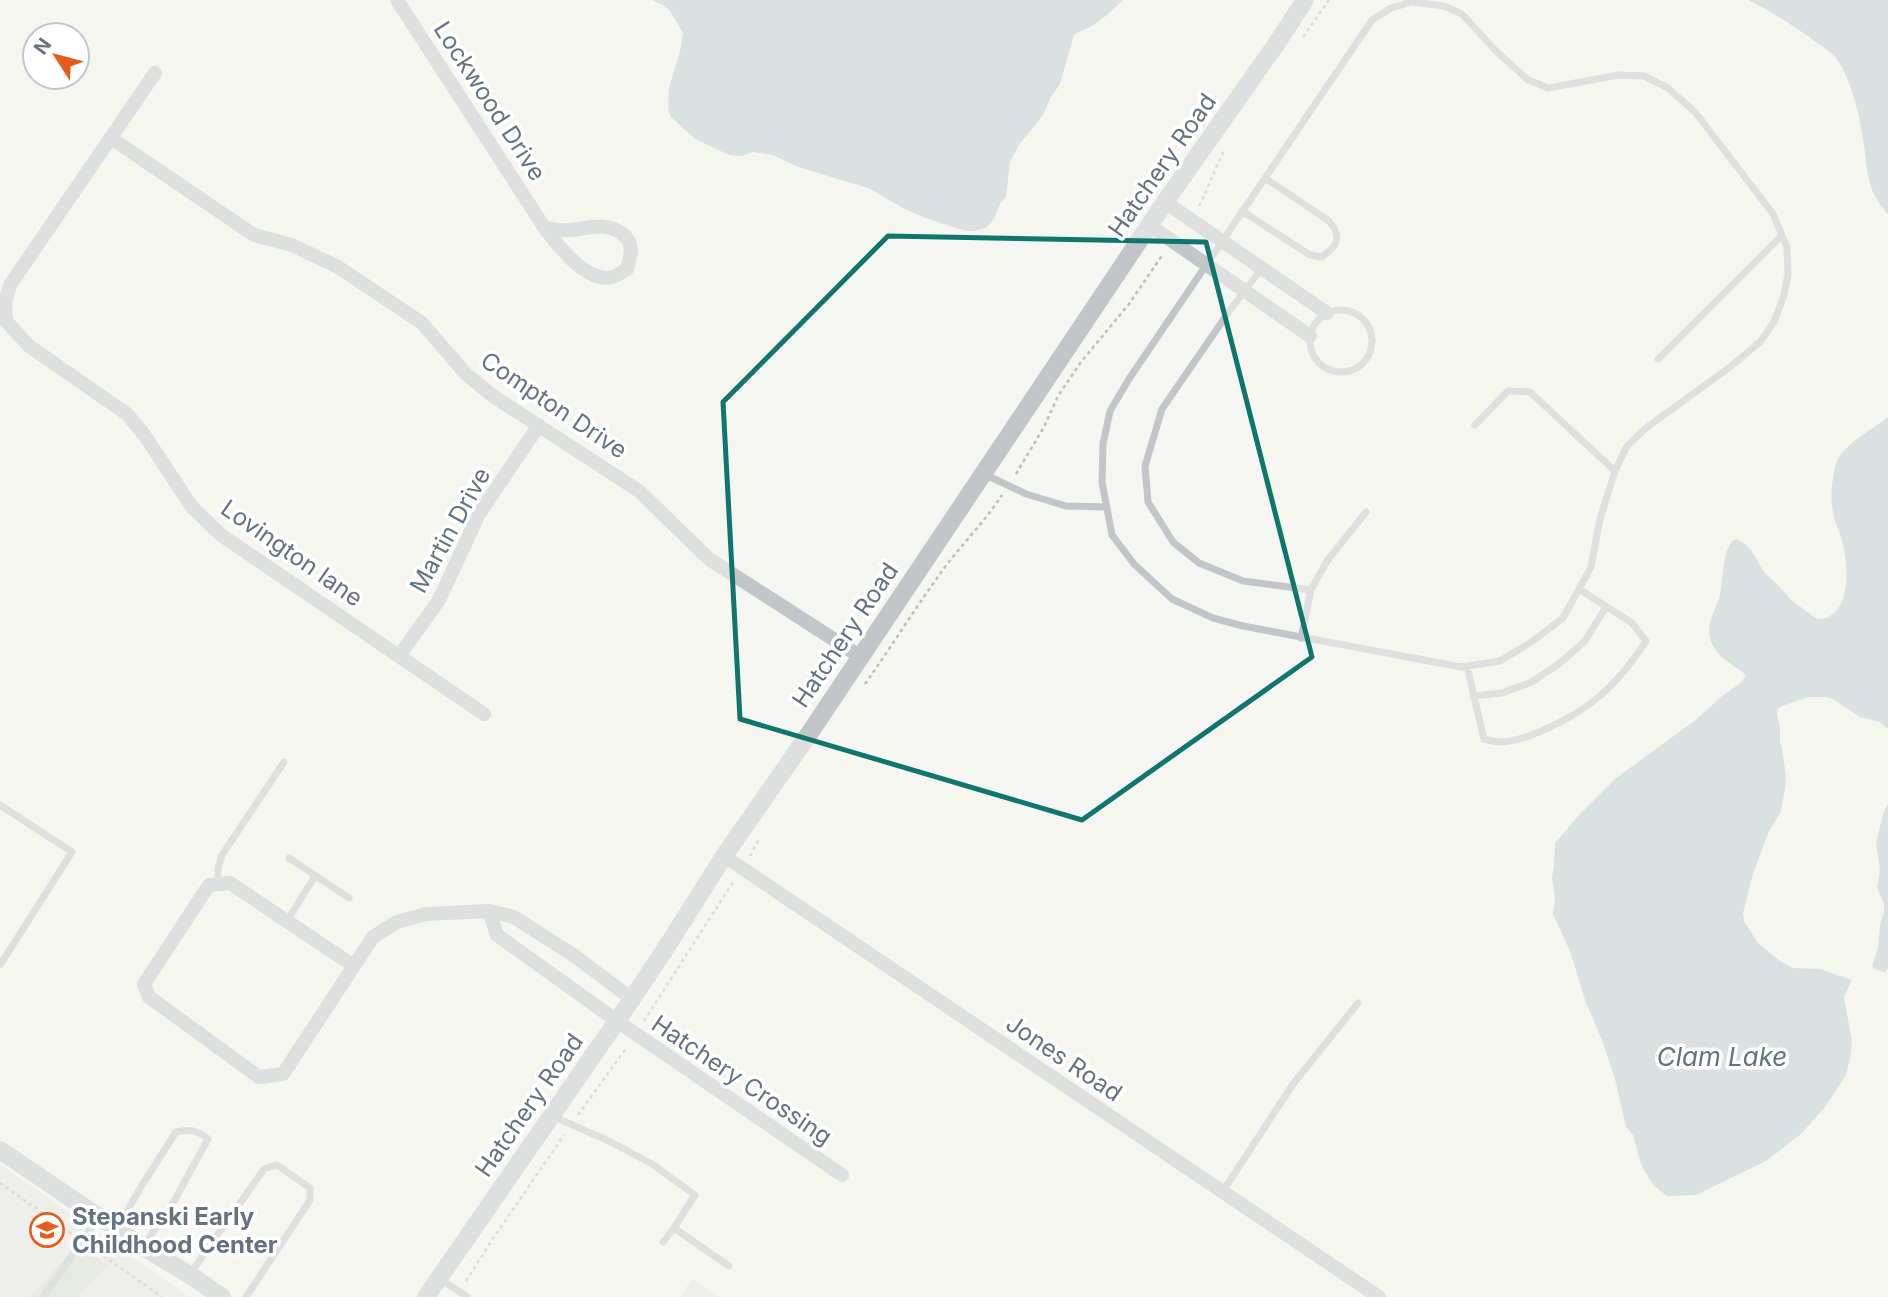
<svg xmlns="http://www.w3.org/2000/svg" width="1888" height="1297" font-family="Inter,sans-serif">
  <style>
    .built { fill: #e5e7e4 }
    .green { fill: #d5dcd2 }
    .water { fill: #bbc6cc }
    .lines { fill: none; stroke-linecap: round; stroke-linejoin: round }
    .path { stroke: #bcbec0; stroke-width: 2.5; stroke-dasharray: 3.5 3.5; stroke-linecap: butt }
    .service { stroke: #c2c6c9; stroke-width: 7 }
    .minor { stroke: #c2c6c9; stroke-width: 14 }
    .tertiary { stroke: #c2c6c9; stroke-width: 18 }
    .marked { fill: none; stroke: #0f766e; stroke-width: 5; stroke-linejoin: round }
    .labels { text-anchor: middle; dominant-baseline: central; stroke-width: 7; stroke-linejoin: round; paint-order: stroke }
    .street-label { font-size: 24px; fill: #637383; stroke: #fff }
    .poi-label { font-size: 24px; font-weight: bold; fill: #637383; stroke: #fff; text-anchor: start }
    .water-label { font-size: 26px; font-style: italic; fill: #5f7580; stroke: #fff }
  </style>
  <rect width="100%" height="100%" fill="#f5f5f1"/>
  <path class="built" d="M0,1164L189,1297H0Z
    M692,1278L720,1297H680Z"/>
  <path class="green" d="M77,1245L108,1265L78,1297H30Z"/>
  <path class="water" d="M652,0H1123C1113,10 1102,20 1090,27C1084,30 1079,31 1074,35L1060,84L1051,97L1043,115L1019,145L1010,162L1006,197L1000,204L994,219L986,228L974,231H966L925,218L903,208L868,188L798,167L773,155L753,152L741,156L729,155L695,139L671,117L668,110L669,87L680,52L683,33L670,11L663,5Z
    M1748,0H1888V214C1867,192 1868,174 1864,146C1860,117 1853,84 1837,59C1832,52 1823,47 1816,42C1794,26 1772,12 1748,0Z
    M1888,417V729L1880,722L1860,717L1833,699L1826,697H1809L1782,706L1778,709L1777,715L1780,727V743L1782,748L1786,778L1785,789L1781,812L1769,831L1753,874L1743,913L1744,921L1758,943L1780,961L1792,968L1820,969L1852,980L1844,997L1852,1042L1850,1059L1846,1075L1825,1107L1801,1134L1766,1161L1696,1195L1667,1196L1653,1185L1641,1164L1633,1135L1626,1127L1615,1079L1602,1040L1586,1003L1570,951L1553,914L1555,899L1552,878L1554,865L1555,843L1580,814L1615,779L1697,719L1722,696L1742,682L1745,677L1744,673C1731,664 1714,655 1710,638C1706,624 1716,609 1720,595C1723,579 1722,561 1729,546C1732,540 1732,541 1737,539L1745,544L1751,550L1764,572L1779,586L1791,600L1817,619C1853,620 1849,561 1841,538C1839,529 1834,521 1833,512C1830,498 1832,478 1836,464C1843,443 1873,430 1888,417Z
    M1888,803V968L1885,973L1874,968L1872,966L1878,948L1880,924L1884,911V903L1877,888L1880,869L1876,843L1883,814Z"/>
  <g class="lines">
    <path class="path" d="M1303,37L1329,0
      M1199,206C1209,187 1215,168 1225,149
      M1016,474L1044,427L1058,396L1081,362L1129,304L1163,254
      M865,684C892,646 917,605 945,567C964,542 985,521 1002,495
      M750,856L760,837
      M644,1021L733,882
      M578,1115L627,1047
      M0,1183L72,1234
      M92,1248L162,1297
      M466,1281L492,1240L564,1135"/>
    <path class="service" d="M1412,2L1444,6L1462,14L1495,50L1528,80L1548,88L1619,75L1644,76L1668,88L1696,113L1773,214L1787,247L1788,274L1784,295L1774,322L1760,342L1730,367L1646,428L1627,446L1615,471L1600,519L1591,567L1563,618L1530,643L1500,661L1461,667L1243,626L1213,618L1172,599L1134,564L1112,535L1102,482L1103,444L1110,411L1129,379L1372,20L1391,8Z
      M1242,211L1310,255L1321,257C1337,247 1343,237 1329,221L1265,178
      M1262,268L1228,313L1162,409L1145,466L1148,502L1173,542L1199,563L1243,581L1311,590
      M1310 341a31 31 0 1 1 62 0a31 31 0 1 1-62 0Z
      M1658,359L1782,235
      M1475,425L1508,391L1530,392L1615,471
      M984,474L1026,494L1066,506L1107,507
      M1301,638L1311,590L1327,561L1366,512
      M1467,666L1484,739C1488,740 1494,742 1499,742C1528,742 1580,714 1601,695C1619,679 1634,660 1646,641L1632,623L1579,589
      M1473,696L1502,693L1532,682L1560,663L1585,641L1606,607
      M0,805L72,852L0,965
      M289,858L349,898
      M218,884V868L222,855L284,762
      M287,921L315,876
      M552,1116L611,1142L652,1164L695,1195L674,1228L729,1266
      M1223,1191L1293,1084L1358,1003
      M128,1209L156,1227
      M117,1229L139,1190L176,1132C188,1129 199,1130 208,1139L173,1203L143,1247
      M663,1242L674,1228
      M190,1274L264,1169L277,1165L310,1188V1200L246,1297
      M439,1278L467,1297
      M43,1297L99,1217"/>
    <path class="minor" d="M397,0L544,227C557,244 586,284 613,277C617,276 623,271 627,269C631,255 635,242 621,233C600,219 583,232 561,230C555,230 549,228 544,227
      M155,73L10,285L5,303L6,321L29,346L127,414L145,436L192,507L221,535L484,714
      M111,138L254,235L292,245L338,267L422,323L466,374L493,396L639,491L709,559L861,657
      M1165,202L1327,313
      M1149,225L1310,336
      M399,656L439,600L479,514L539,425
      M724,856L1379,1297
      M489,911L497,935L617,1021L842,1175
      M354,966L230,883L209,885L144,984L149,997L259,1077L283,1074L373,937L397,922L426,914L489,911L514,917L576,957L632,999"/>
    <path class="tertiary" d="M0,1150L143,1247L190,1275L222,1297
      M426,1297L617,1021L664,951L724,856L809,734L1165,202L1277,43L1305,0"/>
  </g>
  <path d="M0 0H1888V1297H0ZM888,236L1206,242L1312,657L1082,820L740,719L723,402Z" fill="#f5f5f1" fill-opacity=".55" fill-rule="evenodd"/>
  <path class="marked" d="M888,236L1206,242L1312,657L1082,820L740,719L723,402Z"/>
  <defs>
    <g id="school-ring" transform="scale(1.75)"><circle r="9.5" fill="#fff" stroke="#e95b1d" stroke-width="1.5"/><path d="M0-5L7-2L0 1L-7-2ZM-4 1L0 2.5L4 1V4Q0 6-4 4Z" fill="#e95b1d"/></g>
  </defs>
  <g fill-rule="evenodd">
    <use href="#school-ring" x="47" y="1230"/>
  </g>
  <g class="labels">
    <g class="street-label">
      <text transform="translate(490 101) rotate(57)">Lockwood Drive</text>
      <text transform="translate(1162 165) rotate(-55)">Hatchery Road</text>
      <text transform="translate(554 405) rotate(34)">Compton Drive</text>
      <text transform="translate(450 530) rotate(-61)">Martin Drive</text>
      <text transform="translate(292 553) rotate(35)">Lovington lane</text>
      <text transform="translate(845 635) rotate(-56)">Hatchery Road</text>
      <text transform="translate(1064 1058) rotate(34)">Jones Road</text>
      <text transform="translate(742 1080) rotate(34)">Hatchery Crossing</text>
      <text transform="translate(529 1105) rotate(-55)">Hatchery Road</text>
    </g>
    <g class="poi-label">
      <text x="72" y="1216">Stepanski Early<tspan x="72" dy="28">Childhood Center</tspan></text>
    </g>
    <g class="water-label">
      <text x="1722" y="1056">Clam Lake</text>
    </g>
  </g>
  <g transform="translate(56 56) rotate(306)"><circle r="33" fill="#ffffff" stroke="#c1c7cd" stroke-width="2"/>
  <path d="M0-5L12 26L0 18L-12 26Z" fill="#e95b1d"/>
  <text y="-10" font-size="19" font-weight="bold" text-anchor="middle" fill="#637383">N</text>
  </g>
</svg>
